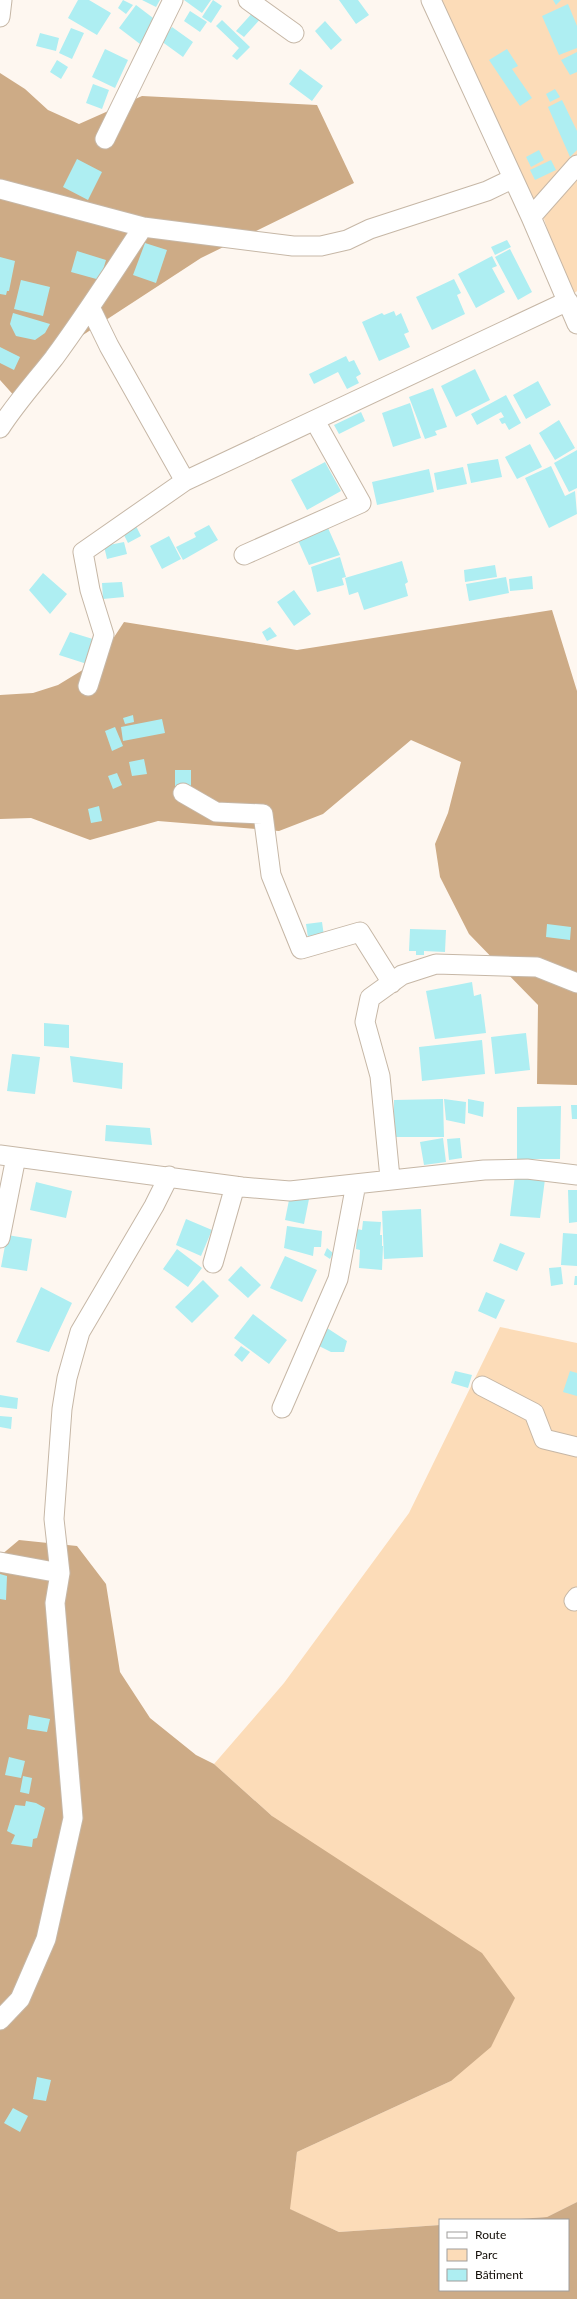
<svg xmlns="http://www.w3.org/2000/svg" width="577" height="2299" font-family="Lato,sans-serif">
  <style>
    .green { fill: #fcdcb8 }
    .forest { fill: #cdab86 }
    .building { fill: #aeeef2 }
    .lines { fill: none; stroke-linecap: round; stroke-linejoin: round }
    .minor-casing { stroke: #c6b7a6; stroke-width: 21 }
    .minor { stroke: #fff; stroke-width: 19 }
  </style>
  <rect width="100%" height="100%" fill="#fef7f0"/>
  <path class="green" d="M436,0H577V291L570,297L540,207L529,197Z
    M500,1327L577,1343V2202L547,2217L503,2220H440V2225L339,2232L289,2209L297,2152L451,2081L272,1816L214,1764L284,1683L409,1513Z"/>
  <path class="forest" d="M0,73L25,89L48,110L79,124L142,96L317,105L354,183L201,258L63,348L17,399L0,380Z
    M552,610L577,691V1085L537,1084L538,1005L469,934L440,877L435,844L448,813L461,762L411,740L323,814L279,831L158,821L90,840L31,818L0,819V695L33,693L58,685L99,660L124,622L297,650Z
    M19,1540L77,1546L106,1584L120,1672L150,1718L196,1755L214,1764L272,1816L482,1953L515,1998L491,2047L451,2081L297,2152L290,2209L339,2232L440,2225V2290H568V2220H503L547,2217L577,2202V2299H0V1556Z"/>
  <path class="building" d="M78,0H89L111,13L97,35L68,18Z
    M123,0L133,5L126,14L118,8Z
    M142,0H160L156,7Z
    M184,0H211L202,13Z
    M213,0L222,6L211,23L202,17Z
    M339,0H358L369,15L356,24Z
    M553,0H561L556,5Z
    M568,4L577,26V48L559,55L542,16Z
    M136,5L157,21L140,44L119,28Z
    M255,10L262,17L244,37L236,31Z
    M190,11L207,22L200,32L184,21Z
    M222,20L250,47L237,60L232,56L239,48L216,26Z
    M325,21L342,40L331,50L315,31Z
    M172,27L193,42L183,57L161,41Z
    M71,28L84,33L72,59L59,53Z
    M40,33L59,38L56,51L36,46Z
    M105,49L128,60L115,88L92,77Z
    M507,49L518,66L512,69L532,98L520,106L489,60Z
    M577,52V72L570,75L561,60Z
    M57,60L68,67L61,79L50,72Z
    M300,69L323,86L312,101L289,84Z
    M93,84L109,90L102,109L86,103Z
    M555,89L560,97L550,102L546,94Z
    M562,100L577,131V150L570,157L548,107Z
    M539,150L544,160L531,167L526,157Z
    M77,159L102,172L88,200L63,187Z
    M551,160L556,170L535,180L530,170Z
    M507,240L511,247L495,255L491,247Z
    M145,243L167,250L156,283L133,275Z
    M510,249L532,292L518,300L495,257Z
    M77,251L106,260L100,280L71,272Z
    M492,256L497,266L492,268L505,292L476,308L458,274Z
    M0,257L15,261L9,291H7L6,295L0,294Z
    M454,279L461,293L457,295L465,314L432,330L416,297Z
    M21,280L50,287L43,316L14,309Z
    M394,311L396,316L401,313L409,332L404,334L410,347L379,361L362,322L382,313L384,315Z
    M13,313L50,324L45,333L35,340L16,336L10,324Z
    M0,347L20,357L14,370L0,363Z
    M346,356L349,362L354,360L361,374L356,377L359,383L347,389L338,372L314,384L309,374Z
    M475,369L490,400L456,417L441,386Z
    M538,381L551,405L526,419L513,395Z
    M433,388L447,427L435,431L437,435L425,439L409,397Z
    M506,395L521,423L509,430L505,423L502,424L499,419L504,417L501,412L477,425L471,414Z
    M410,403L421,438L393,447L382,413Z
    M361,412L365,421L339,434L334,425Z
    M559,420L575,448L555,460L539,433Z
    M530,444L542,467L517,479L505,457Z
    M577,450V488L569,492L554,463Z
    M498,459L502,477L471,483L467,464Z
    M325,462L341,491L307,510L291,480Z
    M551,466L565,496L575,491L577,514L549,528L525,478Z
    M463,467L467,484L437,490L434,473Z
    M429,469L434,492L377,505L372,482Z
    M209,525L218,540L183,560L176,547L196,537L194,533Z
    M136,526L141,536L128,543L123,533Z
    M328,528L340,555L309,565L297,538Z
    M169,536L181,559L162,569L150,546Z
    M124,542L127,554L107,559L104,546Z
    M340,557L346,577L342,578L344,585L317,592L311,567Z
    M402,561L408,582L405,584L408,596L364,610L358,592L349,595L345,578Z
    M495,565L497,577L465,582L464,570Z
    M43,573L67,594L50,614L29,590Z
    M532,576L533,589L510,591L509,579Z
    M506,577L509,593L469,601L466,584Z
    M122,582L124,597L103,599L102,583Z
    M294,590L311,614L294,626L277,602Z
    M270,627L277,636L267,641L262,632Z
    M70,632L96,640L87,664L59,655Z
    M133,715L134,722L125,724L123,718Z
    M162,719L165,733L123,741L121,727Z
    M115,727L123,746L112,751L105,731Z
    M144,759L147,774L132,776L129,762Z
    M175,770H191V787H175Z
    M117,773L122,785L113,789L108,776Z
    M99,806L102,821L91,823L88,809Z
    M322,922L324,936L308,938L306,924Z
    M547,924L571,927L570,940L546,937Z
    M410,929L446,930L445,952L424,951V955H416V951H409Z
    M472,982L474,996L481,994L486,1033L435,1039L426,991Z
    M44,1023L69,1025V1048L44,1046Z
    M526,1033L530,1070L495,1074L491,1037Z
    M482,1040L485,1074L422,1081L419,1047Z
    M12,1054L40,1057L35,1094L7,1091Z
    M70,1056L123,1063L122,1089L73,1082Z
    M443,1099L444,1137H394V1100Z
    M444,1099L466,1102L465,1124L446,1120Z
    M468,1099L484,1102L483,1117L468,1113Z
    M571,1105H577V1119H572Z
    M561,1106L560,1159H517V1107Z
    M106,1125L150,1128L152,1145L105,1141Z
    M443,1138L446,1162L424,1165L420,1142Z
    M460,1138L462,1158L449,1160L447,1139Z
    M515,1175L545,1179L540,1218L510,1216Z
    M36,1182L72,1191L66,1218L30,1210Z
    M568,1190H577V1222L569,1223Z
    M290,1195L309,1199L304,1224L285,1220Z
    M421,1209L423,1257L384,1259L382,1211Z
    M186,1219L212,1230L201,1256L176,1245Z
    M363,1221L381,1222L380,1235H382V1246H383L382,1270L359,1268L360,1250L356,1249L357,1229L362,1230Z
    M287,1226L322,1231L321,1247H314L313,1256L284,1248Z
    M563,1233L577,1234V1266L561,1265Z
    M7,1235L32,1239L27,1271L1,1267Z
    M500,1243L525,1253L517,1271L493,1261Z
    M327,1248L333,1253L330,1259L324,1255Z
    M177,1249L202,1268L188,1287L163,1269Z
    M285,1256L317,1270L302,1302L270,1288Z
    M241,1266L261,1285L248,1298L228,1280Z
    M561,1267L563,1284L551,1286L549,1268Z
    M575,1276H577V1285H574Z
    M203,1280L219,1296L192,1323L175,1307Z
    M41,1287L72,1303L49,1352L16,1342Z
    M486,1292L505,1300L496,1319L478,1311Z
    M253,1314L287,1340L269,1364L234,1338Z
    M327,1328L347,1341L344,1352H331L319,1346Z
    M241,1346L250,1352L242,1362L234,1355Z
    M455,1371L472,1375L468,1388L451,1383Z
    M570,1371L577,1373V1396L563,1392Z
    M0,1395L18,1398L17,1409L0,1407Z
    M0,1416L12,1417L11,1429L0,1427Z
    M0,1574L7,1576L6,1600L0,1599Z
    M29,1715L50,1719L47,1732L27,1729Z
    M9,1757L25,1761L21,1778L5,1775Z
    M23,1776L32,1778L29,1794L20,1792Z
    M26,1801L36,1803L45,1808L37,1838L33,1839L32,1847L11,1844L15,1835L7,1831L15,1805L25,1806Z
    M37,2077L51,2080L46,2101L33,2099Z
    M13,2108L28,2116L20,2132L4,2123Z"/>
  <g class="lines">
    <g class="minor-casing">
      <path id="minor" d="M248,0L294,33
        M431,0L531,217L577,324
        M0,17L2,0
        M105,139L173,0
        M0,189L143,227
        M531,217L577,165
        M90,307L109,346L185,481
        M0,428C16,403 36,381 54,358C85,316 114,271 143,227L293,246H321L347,240L370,229L487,191L512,179
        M244,555L361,503L315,421
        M88,686L104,635L90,590L83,552L185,481L568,301
        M183,793L216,812L263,814L271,875L301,949L360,932L392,983
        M0,1155L242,1187L290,1191L484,1170L527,1169L577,1175
        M390,1178L380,1076L365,1022L370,998L402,975L436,964L537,967L577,983
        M0,1238L16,1157
        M213,1263L235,1186
        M482,1386L534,1413L544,1439L577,1447
        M282,1408L338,1279L356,1184
        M0,1562L60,1573
        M574,1601L577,1597
        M0,2020L20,1999L46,1939L73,1818L55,1603L60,1573L54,1519L62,1409L67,1378L80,1332L154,1206L169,1176"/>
    </g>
    <use href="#minor" class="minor"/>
  </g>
  <rect x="439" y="2219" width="130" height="72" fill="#ffffff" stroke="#a09e9c"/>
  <rect x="447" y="2232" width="20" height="6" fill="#ffffff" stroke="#a09e9c"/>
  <text x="475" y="2239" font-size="12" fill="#120d07">Route</text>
  <rect x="447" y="2249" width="20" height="12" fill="#fcdcb8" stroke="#a09e9c"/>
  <text x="475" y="2259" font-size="12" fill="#120d07">Parc</text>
  <rect x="447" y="2269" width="20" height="12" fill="#aeeef2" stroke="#a09e9c"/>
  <text x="475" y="2279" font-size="12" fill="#120d07">Bâtiment</text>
</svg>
